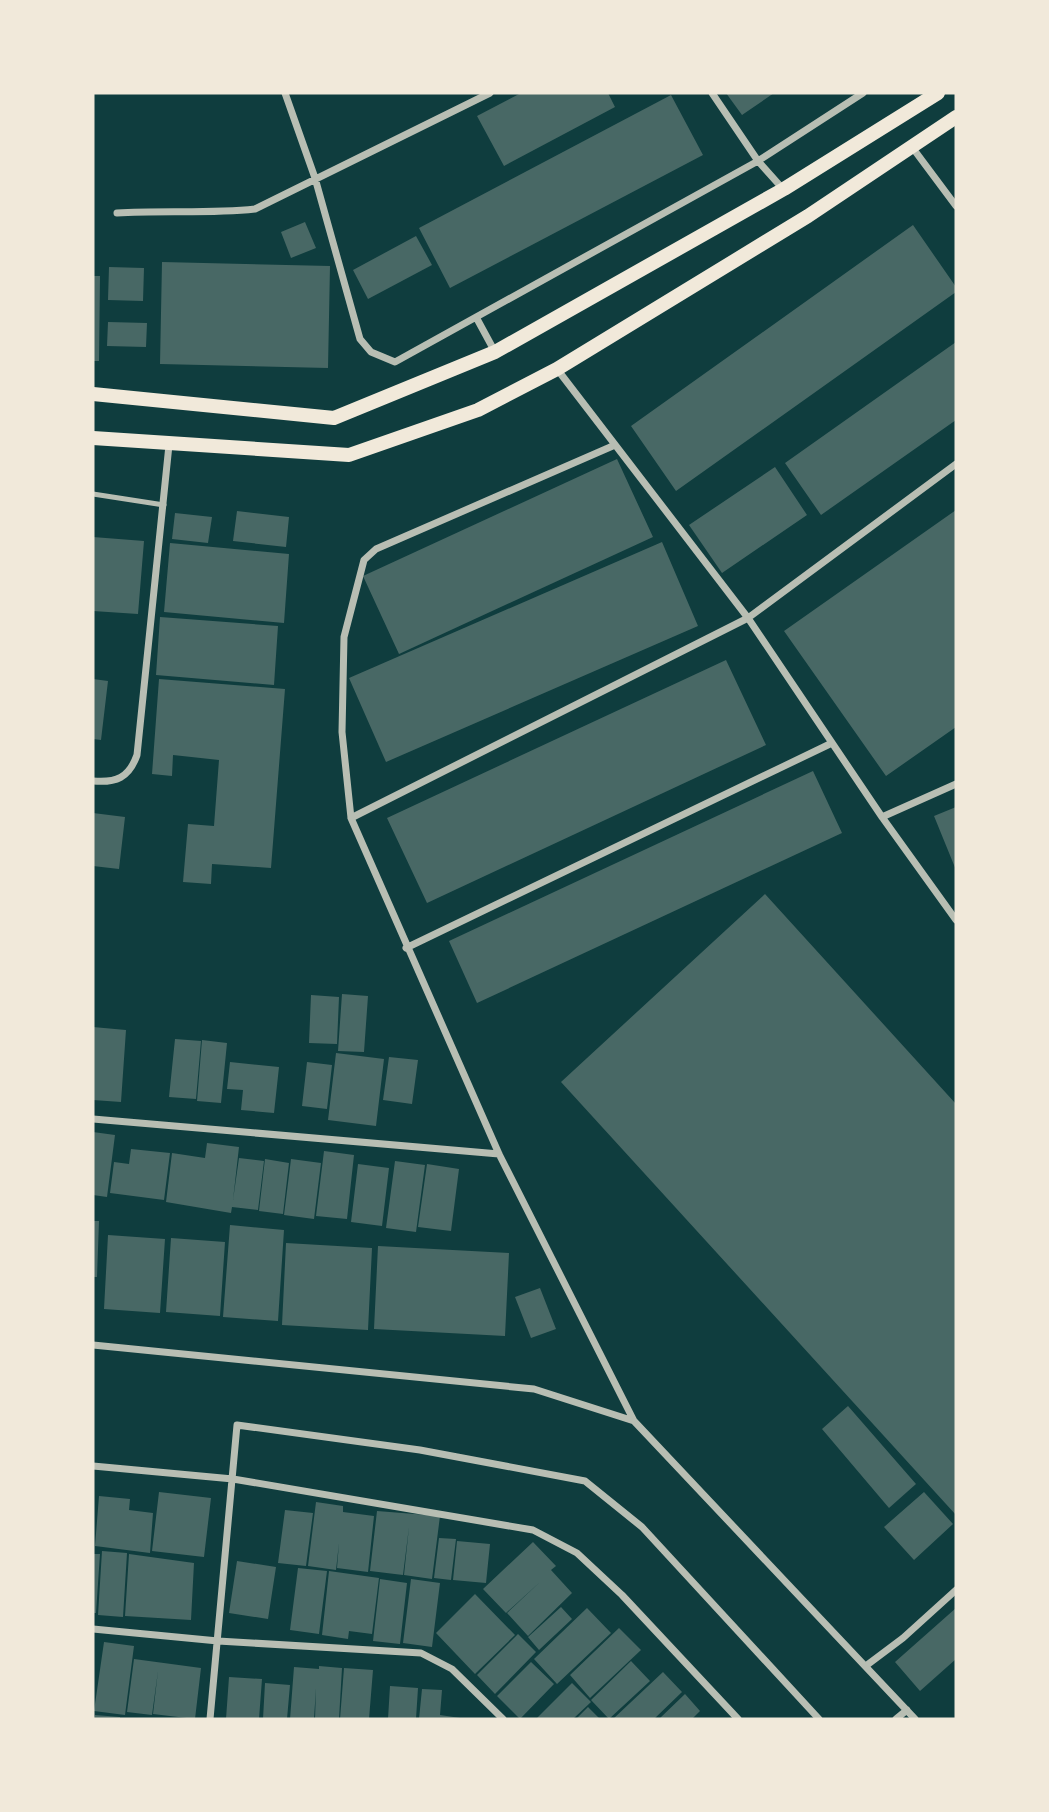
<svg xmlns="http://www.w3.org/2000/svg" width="1049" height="1812" font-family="'Alegreya Sans',sans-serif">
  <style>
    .building { fill: #486865 }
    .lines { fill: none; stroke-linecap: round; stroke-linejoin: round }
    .service { stroke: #b8beb3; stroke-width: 5 }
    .minor { stroke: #b8beb3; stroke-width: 7 }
    .secondary { stroke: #f1e9da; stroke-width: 14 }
  </style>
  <rect width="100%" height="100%" fill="#0f3d3e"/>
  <path class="building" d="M521,93H608L615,107L504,166L477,116Z
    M726,93H774L742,115Z
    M671,95L703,155L450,288L419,228Z
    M305,222L316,248L291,258L281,232Z
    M913,225L956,287V292L676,491L631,426Z
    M416,236L432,265L368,299L353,270Z
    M162,262L330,266L328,368L160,364Z
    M109,267L144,268L143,301L108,300Z
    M93,276H100L99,361H93Z
    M108,322L147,323L146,347L107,346Z
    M956,342V420L821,515L785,463Z
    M617,459L653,537L399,654L363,576Z
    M775,467L807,515L722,573L689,525Z
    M956,510V727L886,776L784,631Z
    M237,511L289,517L286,547L233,541Z
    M175,513L212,517L208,543L172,539Z
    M93,537L144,541L138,614L93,611Z
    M662,542L698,626L386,762L349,678Z
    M170,543L289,554L284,623L164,612Z
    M160,617L278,626L274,685L156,675Z
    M726,660L766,745L427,903L387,818Z
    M93,679L108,681L101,740L93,739Z
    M159,679L285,689L271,868L212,864L211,884L183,882L188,824L214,826L219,760L173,755L172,776L152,774Z
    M813,771L842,833L477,1003L449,941Z
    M956,807V870L934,816Z
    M93,813L125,817L119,869L93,866Z
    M765,894L956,1104V1515L561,1082Z
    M342,994L368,996L364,1052L338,1051Z
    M311,995L339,997L337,1044L309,1043Z
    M93,1027L126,1030L121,1102L93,1100Z
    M175,1039L201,1041L196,1099L169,1097Z
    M202,1040L227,1043L221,1103L197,1101Z
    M336,1053L384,1059L376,1126L328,1120Z
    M389,1057L418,1060L412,1104L383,1100Z
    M230,1062L279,1067L274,1113L241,1110L243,1090L227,1089Z
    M307,1062L332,1065L327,1109L302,1106Z
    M93,1132L115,1135L107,1197L93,1195Z
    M207,1143L239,1147L233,1200L239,1158L264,1161L258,1210L232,1207L231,1213L166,1202L172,1153L205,1158Z
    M131,1149L170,1153L164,1200L110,1193L114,1162L129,1164Z
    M324,1151L354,1155L347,1219L316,1216Z
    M265,1159L289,1163L283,1214L259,1211Z
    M291,1159L321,1163L314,1219L284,1215Z
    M395,1161L425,1165L416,1232L386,1228Z
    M358,1164L389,1168L382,1226L351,1222Z
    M427,1164L459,1169L451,1231L418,1227Z
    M93,1221H99L97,1277H93Z
    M230,1225L284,1230L278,1321L223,1317Z
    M108,1235L165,1239L160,1313L104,1309Z
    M171,1238L225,1242L220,1316L166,1312Z
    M286,1243L372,1248L368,1330L282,1325Z
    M378,1246L509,1253L505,1336L374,1329Z
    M540,1288L556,1329L531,1338L515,1297Z
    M848,1406L916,1484L889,1508L822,1429Z
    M159,1492L211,1498L204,1557L152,1551Z
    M924,1492L953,1524L914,1560L884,1527Z
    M99,1496L130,1499L129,1510L153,1513L150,1553L95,1546Z
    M316,1502L343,1506V1512L374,1516L368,1572L337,1568L339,1543L336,1570L308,1566Z
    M285,1510L313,1513L306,1566L278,1563Z
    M377,1511L440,1516L432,1579L404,1575L409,1527L403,1575L370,1571Z
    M439,1538L456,1539L451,1580L434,1578Z
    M457,1541L490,1544L486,1583L453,1580Z
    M533,1542L556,1566L551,1570L572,1593L528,1636L507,1613L540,1582L506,1613L483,1589Z
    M102,1551L127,1553L123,1617L98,1615Z
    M93,1554H100L96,1613H93Z
    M129,1554L194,1563L191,1620L125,1616Z
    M237,1561L276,1567L268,1619L229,1613Z
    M298,1568L327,1571L319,1634L290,1630Z
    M329,1571L379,1578L372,1634L349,1631L348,1639L322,1635Z
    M380,1579L407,1583L400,1644L373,1641Z
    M411,1579L440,1583L432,1647L403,1643Z
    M475,1594L515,1635L475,1674L436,1633Z
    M561,1607L572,1619L539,1650L528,1637Z
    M587,1608L611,1633L557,1684L534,1659Z
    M956,1608V1659L920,1691L895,1662Z
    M619,1628L641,1650L590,1698L570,1675Z
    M518,1634L536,1652L495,1694L477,1675Z
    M104,1642L134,1646L125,1715L94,1711Z
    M134,1659L201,1668L195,1719L153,1714L158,1671L152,1715L127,1712Z
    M631,1661L650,1681L609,1719L591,1700Z
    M531,1662L554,1684L520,1719L497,1696Z
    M319,1666L342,1668L339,1719H315L316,1688L314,1719H290L294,1667L319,1669Z
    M344,1668L373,1670L369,1719H340Z
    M663,1672L682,1692L654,1719H613Z
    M229,1677L262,1679L259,1719H226Z
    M265,1683L290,1685L287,1719H263Z
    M572,1683L591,1702L573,1719H536Z
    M390,1686L418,1688L416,1719H388Z
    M422,1689L442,1690L440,1715L467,1719H419Z
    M685,1694L700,1711L692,1719H659Z
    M588,1707L600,1719H576Z
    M95,1715L120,1717V1719H94Z"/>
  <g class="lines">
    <path class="service" d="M93,494L164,505"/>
    <path class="minor" d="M285,93L315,178L360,339L371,352L395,362L758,161L863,93
      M712,93L758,161L783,189
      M912,147L956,206
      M117,213C163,210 209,214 255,209L490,93
      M476,317L495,352
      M557,369L748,618L882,817L956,920
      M615,445L376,549L364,560L344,637L342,732L351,818L499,1154L634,1421L915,1719
      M93,781C116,783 129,778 137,755L169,445
      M882,817L956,784
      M351,818L748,618L956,464
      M406,948L832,743
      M93,1119L499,1154
      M93,1345L534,1389L634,1421
      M93,1466L233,1479L533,1530L577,1553L622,1595L738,1719
      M93,1629L218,1641L421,1653L452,1669L503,1719
      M867,1665L903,1638L956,1590
      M210,1719L237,1425L420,1450L585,1481L642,1527L819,1719
      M896,1719L907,1710"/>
    <path class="secondary" d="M93,394L334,418L495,352L784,189L938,93
      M93,438L349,455L478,410L557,369L808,216L956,117"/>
  </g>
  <rect width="1049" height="1812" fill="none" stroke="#f1e9da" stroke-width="189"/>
</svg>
